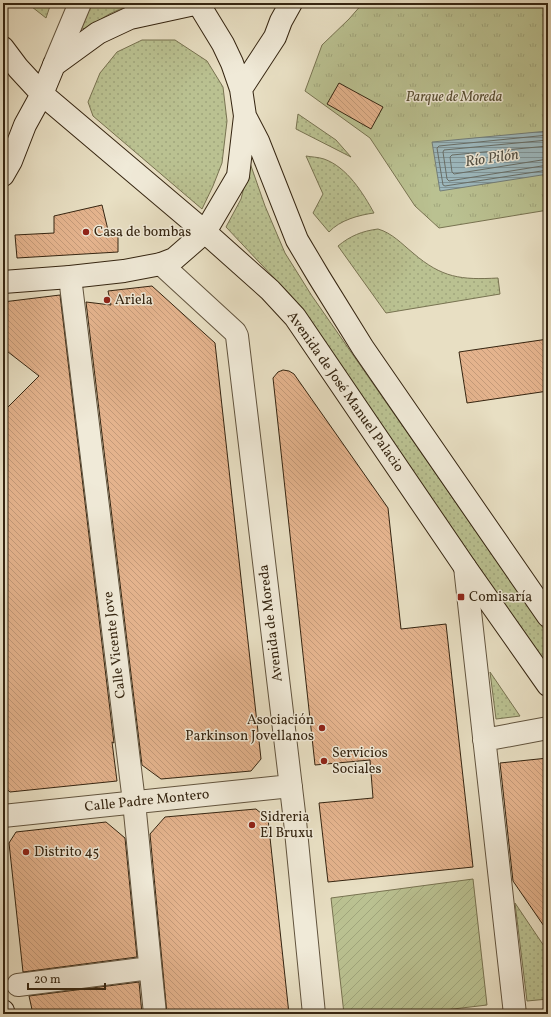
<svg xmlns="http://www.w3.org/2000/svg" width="551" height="1017" font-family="Vollkorn,serif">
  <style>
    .grass { fill: url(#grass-dots); stroke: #787351 }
    .park { fill: url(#park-tufts); stroke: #787351 }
    .garden { fill: url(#garden-furrows); stroke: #787351 }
    .water { fill: url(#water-rules); stroke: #737e79 }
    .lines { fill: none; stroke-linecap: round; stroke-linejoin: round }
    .shore { stroke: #696f68; stroke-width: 1 }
    .building { fill: url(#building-back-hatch); stroke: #352511 }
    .street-casing { stroke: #62543e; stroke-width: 24 }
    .secondary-casing { stroke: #352511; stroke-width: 24 }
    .street { stroke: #f0ead8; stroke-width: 22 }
    .secondary { stroke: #f0ead8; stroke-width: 22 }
    .poi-dot { fill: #8f2418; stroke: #f0ead8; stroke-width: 1.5 }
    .labels { text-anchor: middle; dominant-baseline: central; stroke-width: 3; stroke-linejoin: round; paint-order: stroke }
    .park-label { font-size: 14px; font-style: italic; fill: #564c31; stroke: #f0ead8 }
    .poi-label { font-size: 14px; fill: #352511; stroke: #f0ead8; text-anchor: start }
    .street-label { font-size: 14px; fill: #352511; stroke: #f0ead8 }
    .water-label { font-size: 15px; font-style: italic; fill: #545145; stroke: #f0ead8 }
  </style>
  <defs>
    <pattern id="grass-dots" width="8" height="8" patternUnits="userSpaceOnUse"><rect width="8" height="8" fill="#bac191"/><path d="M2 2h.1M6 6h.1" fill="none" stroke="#a0a67c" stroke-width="1.8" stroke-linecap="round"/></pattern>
    <pattern id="park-tufts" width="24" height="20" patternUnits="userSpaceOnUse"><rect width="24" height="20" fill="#bac191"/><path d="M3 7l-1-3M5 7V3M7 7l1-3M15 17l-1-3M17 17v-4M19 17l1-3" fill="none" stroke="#a0a67c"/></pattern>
    <pattern id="garden-furrows" width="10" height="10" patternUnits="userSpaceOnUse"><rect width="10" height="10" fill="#bac191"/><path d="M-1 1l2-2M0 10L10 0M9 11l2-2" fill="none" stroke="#a0a67c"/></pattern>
    <pattern id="water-rules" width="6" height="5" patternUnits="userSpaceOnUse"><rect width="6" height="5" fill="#9db9bf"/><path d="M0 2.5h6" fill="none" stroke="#81969a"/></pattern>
    <pattern id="building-back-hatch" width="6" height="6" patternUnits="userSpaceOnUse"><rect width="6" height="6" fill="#e4b38d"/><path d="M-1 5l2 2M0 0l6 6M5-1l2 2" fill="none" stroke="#c49a79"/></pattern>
  </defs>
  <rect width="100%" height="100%" fill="#e8dfc3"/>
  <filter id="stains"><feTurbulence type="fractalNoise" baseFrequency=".005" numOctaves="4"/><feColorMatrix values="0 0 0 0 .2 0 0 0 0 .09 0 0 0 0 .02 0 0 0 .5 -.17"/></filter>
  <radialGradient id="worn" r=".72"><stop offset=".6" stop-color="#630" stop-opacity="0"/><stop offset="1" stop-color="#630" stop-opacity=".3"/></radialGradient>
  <path class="grass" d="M27,3H51L46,18Z
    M92,3H143C120,7 104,15 87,30L80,27Z
    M142,40H175L207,61L223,87L227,121L222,163L213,186L202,209L93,116L88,102L100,73L117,52Z
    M298,114L336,140L351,157L296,129Z
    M306,156C311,157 318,157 324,159C347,167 363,193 374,213C359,215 340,220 329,232L313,213L323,194Z
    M250,163L265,206L285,253L312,296L548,635V667L293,298L226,227L241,199Z
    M378,229C392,233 402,244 413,253C442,278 461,280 498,278L500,294L386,313L338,246C350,236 362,231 378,229Z
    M490,672L520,716L496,719Z
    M515,903L548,952V999L527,1001Z"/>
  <path class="park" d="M363,3H548V210L439,228L415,206L370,138L305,91L322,45L349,19Z"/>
  <path class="garden" d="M473,879L487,1005L411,1014H344L331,898Z"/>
  <path class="water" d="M548,131V174L440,191L432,142Z"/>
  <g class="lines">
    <path class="shore" d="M548,135L439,146L437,148L443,185L445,186L548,170
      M548,140L444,150L443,152L447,179L449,181L548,165
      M548,146L452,155L450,157L452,172L454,174L548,159"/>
  </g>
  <path class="building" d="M339,83L383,107L371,129L327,104Z
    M102,205L108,230H118V252L17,258L15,235L54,233V216Z
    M152,286L215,343L261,759L251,771L161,779L142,765L86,302L111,305L108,291Z
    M60,295L114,743L112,742L117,781L10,792L3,786V412L39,376L3,348V302Z
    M548,339V391L467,403L459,352Z
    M283,370L289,371L294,374L388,508L401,629L446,624L473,867L328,882L319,803L373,798L370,760L315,765L273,378L278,372Z
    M548,758V932L513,881L500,763Z
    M256,809L268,819L289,1014H167L150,834L165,817Z
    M106,822L125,838L137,957L23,972L9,843L16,832Z
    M139,982L142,1014H33L29,996Z"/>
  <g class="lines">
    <g class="street-casing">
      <path id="street" d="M54,65L80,3
        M161,264L235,332L237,336L295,821L314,1014
        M70,277L134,802L155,1014
        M465,567L515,1014
        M484,740L548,728
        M3,816L291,786
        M18,985L150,968"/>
    </g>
    <g class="secondary-casing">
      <path id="secondary" d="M3,48L18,68L42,94L205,232L270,290L295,317L465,567L548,685
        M241,89L275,37L281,21L291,3
        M245,116L258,141L297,240L319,277L363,348L548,616
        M3,175L11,161L25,125L42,94L54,65L98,33L130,18L199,3
        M3,282L70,277L124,271L161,264L174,259L205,232L238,176L245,116L241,89L232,63L223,44L198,3
        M3,1011V1014"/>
    </g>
    <use href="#street" class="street"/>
    <use href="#secondary" class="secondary"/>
  </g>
  <g class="poi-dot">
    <circle cx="86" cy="232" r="4"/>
    <circle cx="107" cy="300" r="4"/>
    <rect x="457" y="593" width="8" height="8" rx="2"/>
    <circle cx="322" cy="728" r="4"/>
    <circle cx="324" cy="761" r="4"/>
    <circle cx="252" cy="825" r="4"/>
    <circle cx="26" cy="852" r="4"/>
  </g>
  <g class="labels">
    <g class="park-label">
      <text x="454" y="97">Parque de Moreda</text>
    </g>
    <g class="poi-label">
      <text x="94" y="232">Casa de bombas</text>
      <text x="115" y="300">Ariela</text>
      <text x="469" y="597">Comisaría</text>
      <text x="314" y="720" text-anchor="end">Asociación<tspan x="314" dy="16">Parkinson Jovellanos</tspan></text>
      <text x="332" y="753">Servicios<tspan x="332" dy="16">Sociales</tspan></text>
      <text x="260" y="817">Sidreria<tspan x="260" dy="16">El Bruxu</tspan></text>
      <text x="34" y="852">Distrito 45</text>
    </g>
    <g class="street-label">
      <text transform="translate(345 392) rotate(55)">Avenida de José Manuel Palacio</text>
      <text transform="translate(271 623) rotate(-97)">Avenida de Moreda</text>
      <text transform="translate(115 645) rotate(-97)">Calle Vicente Jove</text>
      <text transform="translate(147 801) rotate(-6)">Calle Padre Montero</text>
    </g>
    <g class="water-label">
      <text transform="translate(492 159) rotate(-8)">Río Pilón</text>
    </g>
  </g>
  <rect width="551" height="1017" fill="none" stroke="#e8dfc3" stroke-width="16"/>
  <rect x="4" y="4" width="543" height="1009" fill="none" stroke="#352511" stroke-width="2"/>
  <rect x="8" y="8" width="535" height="1001" fill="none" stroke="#352511"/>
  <path d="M28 983v6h77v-6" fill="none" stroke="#352511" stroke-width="2"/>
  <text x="34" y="983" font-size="12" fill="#352511" stroke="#f0ead8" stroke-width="3" paint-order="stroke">20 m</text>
  <rect width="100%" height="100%" filter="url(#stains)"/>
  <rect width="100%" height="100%" fill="url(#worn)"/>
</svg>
